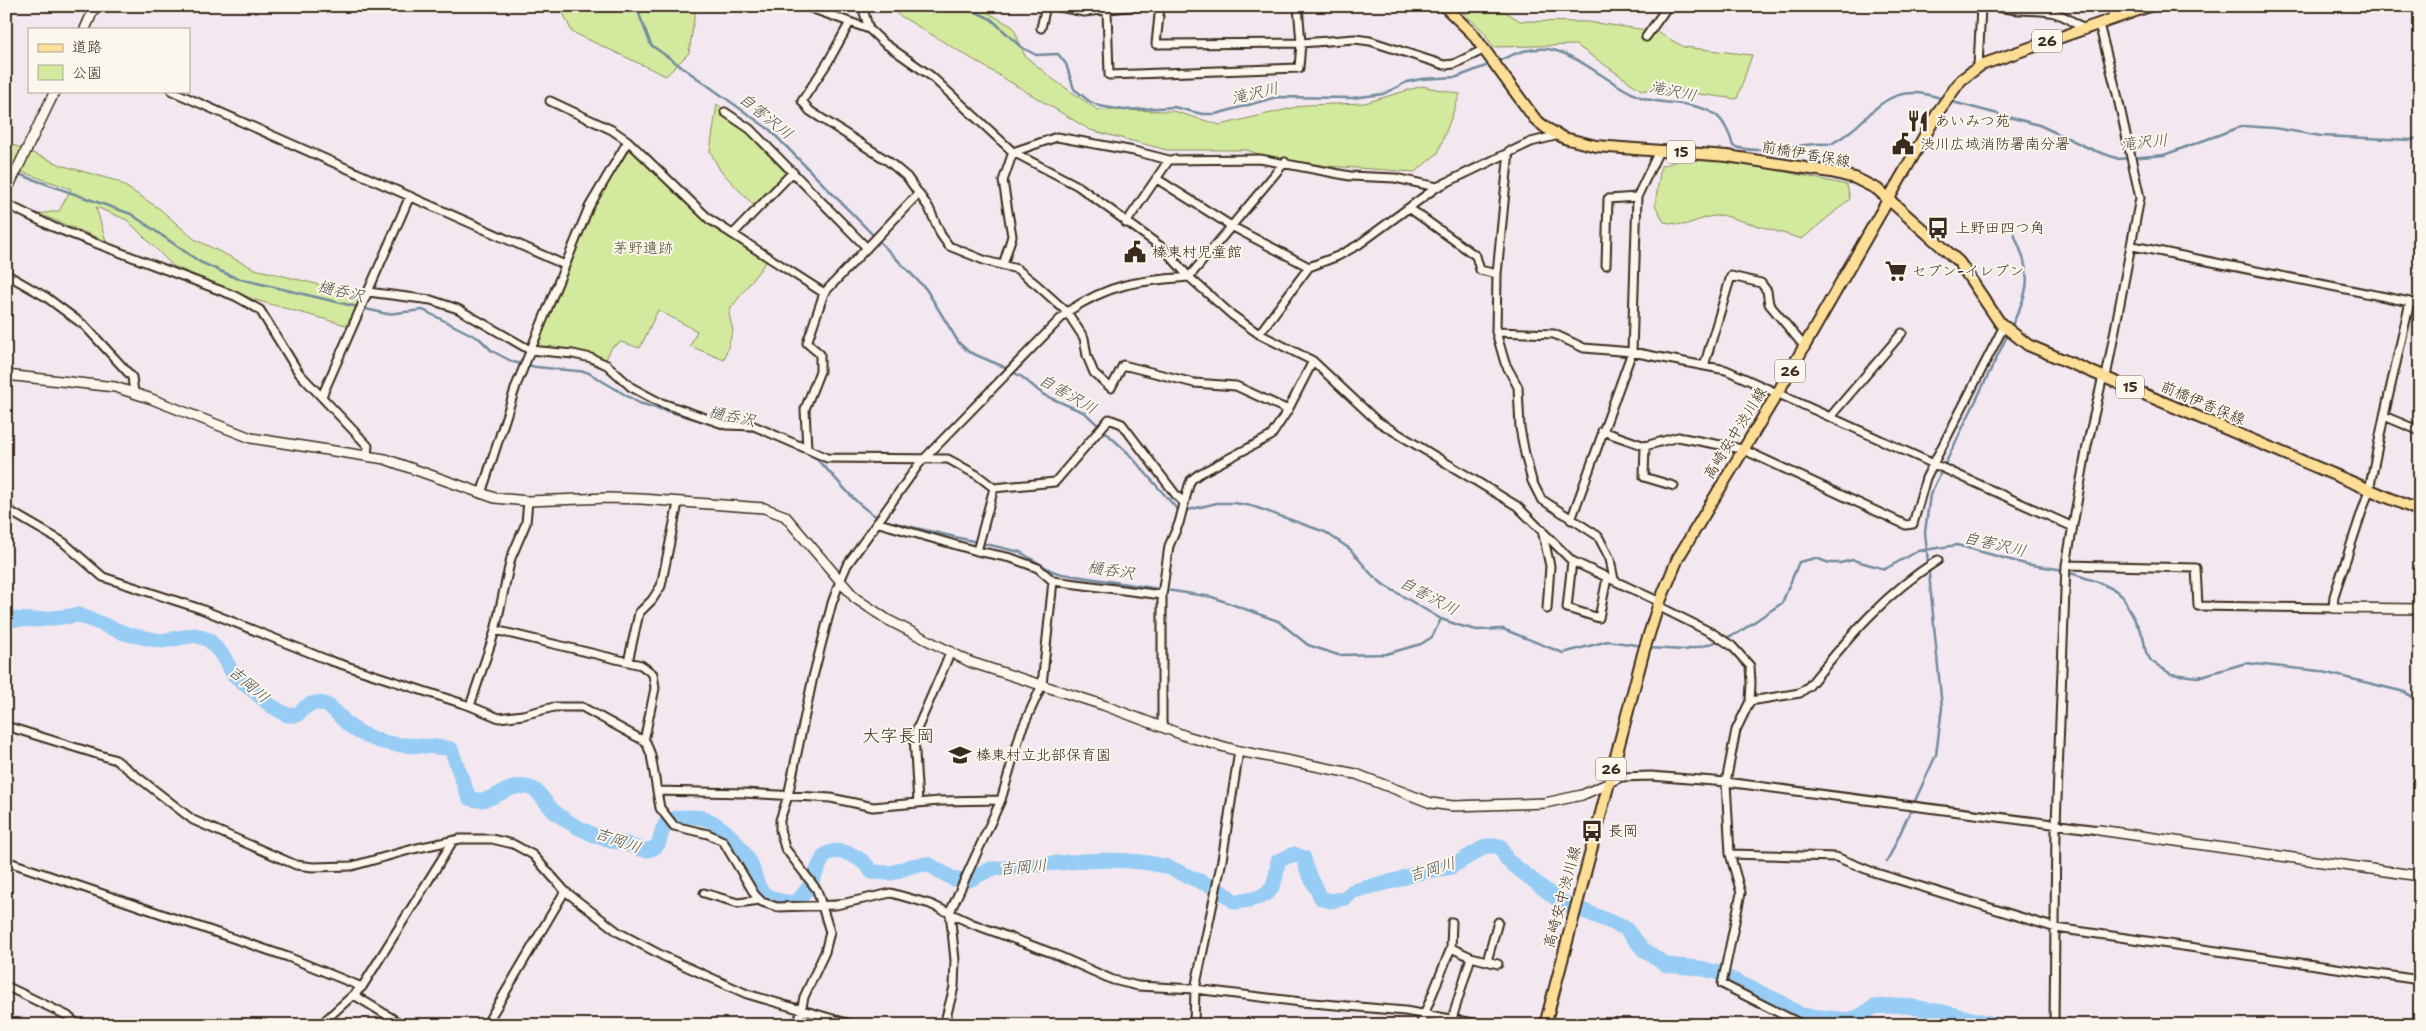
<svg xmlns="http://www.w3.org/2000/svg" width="2426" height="1031" font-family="'Shantell Sans','Klee One',sans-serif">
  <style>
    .green { fill: #d3e99d; stroke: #878a5e }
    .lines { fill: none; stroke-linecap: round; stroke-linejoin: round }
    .stream { stroke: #728b9f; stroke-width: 2.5 }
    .river { stroke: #97ccf5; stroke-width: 15 }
    .minor-casing { stroke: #3b2a1e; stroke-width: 11 }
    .tertiary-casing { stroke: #3b2a1e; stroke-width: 12 }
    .primary-casing { stroke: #3b2a1e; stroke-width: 14 }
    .minor { stroke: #fbf7ec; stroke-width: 7 }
    .tertiary { stroke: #fbf7ec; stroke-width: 9 }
    .primary { stroke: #fdde96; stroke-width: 10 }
    .labels { text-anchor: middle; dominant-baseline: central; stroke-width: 4; stroke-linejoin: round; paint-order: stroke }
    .shield { fill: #fbf7ec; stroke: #75685c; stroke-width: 1 }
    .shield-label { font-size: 14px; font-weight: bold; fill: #3b2a1e }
    .poi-label { font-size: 15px; fill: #3b2a1e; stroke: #fbf7ec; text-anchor: start }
    .street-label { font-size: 15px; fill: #3b2a1e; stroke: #fbf7ec }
    .park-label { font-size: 15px; fill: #595037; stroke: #fbf7ec }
    .water-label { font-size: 16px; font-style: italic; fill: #525254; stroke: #fbf7ec }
    .quarter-label { font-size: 18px; fill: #3b2a1e; stroke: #fbf7ec }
  </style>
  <rect width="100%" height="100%" fill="#f3e8ef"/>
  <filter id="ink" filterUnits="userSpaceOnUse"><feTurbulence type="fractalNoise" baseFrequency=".02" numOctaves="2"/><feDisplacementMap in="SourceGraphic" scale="10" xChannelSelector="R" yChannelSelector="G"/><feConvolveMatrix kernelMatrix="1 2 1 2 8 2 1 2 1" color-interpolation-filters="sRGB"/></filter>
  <g filter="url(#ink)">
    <path class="green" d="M560,6H696L689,53L666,76L572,32Z
      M884,6H977L1013,27L1025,56L1054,80L1098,110L1173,111L1220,125L1305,105L1365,103L1422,86L1460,94L1438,153L1415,172L1328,166L1267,157L1247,150H1167L1090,130Z
      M1456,6H1496L1520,21L1588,22L1655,31L1684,47L1752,55L1737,99L1675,91L1641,90L1576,45L1493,47L1484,32Z
      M717,104L749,131L787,171V174L755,207L720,170L710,151Z
      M6,142L64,166L117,181L160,209L194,239L255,269L365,296L346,325L255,300L173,266L127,220L96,207L106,241L39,214L59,211L71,189L10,168L6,175Z
      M630,148H632L706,220L768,259L731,308L729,314L733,331L724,360L690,346L697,331L658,310L640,348L621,342L612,347L606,359L575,350L538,347L536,343L591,210Z
      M1702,154L1847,185L1850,199L1802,239L1722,215L1708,217L1684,225L1664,222L1655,205L1661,166Z"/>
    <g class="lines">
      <path class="stream" d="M636,6L651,45L770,130L926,289L959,343L969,352L1002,366L1022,377L1044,395L1085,413L1128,453L1177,509L1188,510L1217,503H1234L1252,506L1325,532L1350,549L1372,575L1384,585L1441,619L1461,626L1477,630L1503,629L1563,653L1608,641L1643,646
        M963,6L991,19L1021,47L1036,55L1058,54L1066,64L1074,89L1089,101L1099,106L1124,110L1174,107L1202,114H1216L1277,97L1352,98L1383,94L1407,82L1421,79L1457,77L1491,64
        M1496,62C1514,54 1528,47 1548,49C1580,54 1613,88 1643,98C1667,106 1696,100 1717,116C1725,122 1731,138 1733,146C1761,157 1801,141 1831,144C1876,121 1880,77 1943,99
        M1949,101L2039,125L2093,150L2119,159L2164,155L2243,126L2274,128L2321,136L2411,140L2420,137
        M6,167L13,171
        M18,174L131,214L200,262L236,278L387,314L423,310L480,339L492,351L513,362L536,367L587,372L639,403L720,426
        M2011,327C2031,286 2032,276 2014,234
        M725,428L755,431L766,435
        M794,447C801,450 810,453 815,458C840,479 854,508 886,521L1020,552L1052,571L1062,574L1212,597L1278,621L1308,645L1338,655L1386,654L1421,644L1432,637L1441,619
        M1648,648L1685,650L1707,645L1738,633L1782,603L1799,562L1816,558L1829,563H1840L1853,560L1885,569L1918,551L1957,545L2025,564L2058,569L2098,582L2115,590L2123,597L2143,636L2146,652L2151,661L2171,674L2198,677L2246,663L2319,671L2405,692L2420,704
        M1887,862L1936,755L1942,708L1925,532L1930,495L2009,332"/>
      <path class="river" d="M6,619L36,620L79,615L127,634L162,641L195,635L209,640L223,656L233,674L270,705L287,715H297C303,709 309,702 319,703C333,704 340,719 350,726C356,731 366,736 374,739C398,749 426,743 451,749L469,798C494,808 507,778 533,789C540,792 548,807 556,813C571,825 592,835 610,841C616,842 623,842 629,845C635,847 639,850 646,850C672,849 648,816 687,817C693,817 700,816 706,819C725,826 744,849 752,867C755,874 756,883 760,889C767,900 782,902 794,903C812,890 814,872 825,855C841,845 863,858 872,872L892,873L911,866L928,864L953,879L969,880L991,869L1005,868C1057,864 1113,854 1164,866C1174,869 1183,874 1192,878C1209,885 1222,890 1235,902C1268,898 1275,894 1278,861L1294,854L1304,858L1307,870L1321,898L1331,901L1345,898L1353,891L1397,880L1417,873L1451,867L1486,846H1500L1507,860L1558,900L1625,928L1643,949L1666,965L1699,968L1716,972L1776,1000L1801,1015L1848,1020L1860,1016L1874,1007L1900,1005L1943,1012L1997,1025"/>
      <g class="minor-casing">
        <path id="minor" d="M805,6L869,29L884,43L931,76L1013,152L1078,186L1164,249L1189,277L1232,315L1259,334L1313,361L1377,421L1517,506L1572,561L1660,602
          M862,6L869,29
          M1055,6L1084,12L1136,6
          M1160,6L1156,44L1301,43L1355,39L1370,41L1444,65L1454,64L1485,49
          M1993,6C2032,17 2048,0 2083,29
          M1107,10L1109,75L1299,68L1301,43L1298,6
          M2110,20L2117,6
          M849,24L828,62L802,101L810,111L888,161L907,177L929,208L941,235L949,246L986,261L1017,269L1037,285L1067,312L1084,338L1087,356L1094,373L1111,388L1123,365L1194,383L1236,386L1288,410
          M2099,24L2117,94L2140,198L2106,377
          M1041,28L1046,6
          M1646,37L1668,6
          M1978,67L1981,6
          M172,91L565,265
          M550,101L612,130L628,141L709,219L824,293
          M725,112L750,129L867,248
          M1509,151L1497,274L1496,332L1505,363L1518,387L1520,428L1525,454L1532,481L1541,499L1598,536L1610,559L1614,580
          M1013,152L1057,137L1134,151L1169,160L1260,159L1350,176L1395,178L1437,187
          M1157,179L1233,227L1309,267
          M919,193L824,293L807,343L820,354V371L805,409L807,449L827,458L948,459L977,475L994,488L1055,482L1109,419L1122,424L1176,495L1184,503
          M6,204L53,227L235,296L260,310L299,373L368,446L367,455
          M1409,208L1476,256L1480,270L1497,274
          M1126,223L1169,160
          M734,233L793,172
          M2133,246L2420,304
          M1003,265L1012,236L1003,181L1013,152
          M1606,265L1608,199L1637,197
          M6,274L46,297L85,326L132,377L134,393
          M368,292L431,300L458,309L530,350L573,354L591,358L607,365L631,387L659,402L726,425L754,426L807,449
          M2410,302L2384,416L2420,431
          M1496,332L1554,334L1584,348L1632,352L1726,370L2071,526
          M1259,334L1309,267L1338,256L1358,245L1437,187L1531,142L1559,135
          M1704,366L1731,276L1761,283L1767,291L1769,304L1804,346
          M322,396L410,196
          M1830,417L1902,333
          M2417,430L2420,420
          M1602,431L1645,446L1678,437L1742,449L1906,525L1913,524L1926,478L2004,326
          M1645,446L1644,477L1674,486
          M481,494L516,386L589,207L628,141
          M6,509L63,542L103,577L201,609L328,660L470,706L499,718L523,715L554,707H582L646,742L651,755L657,791L744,793L831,798L873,807L939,801L1001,800
          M1571,520L1632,352L1637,197L1659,151
          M879,523L977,551
          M1542,530L1550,566L1547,609
          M1572,561L1567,608L1599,618L1607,578
          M2066,565L2196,568L2198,606L2333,608L2334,596L2369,490L2384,416
          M1053,581L1162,595
          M1658,606L1714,634L1732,646L1750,666L1751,683L1750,701L1736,730L1726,782L1730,854L1741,893L1722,984L1803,1025
          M495,630L641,665L653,674L655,688L644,741
          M628,662L639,613L652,600L661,586L678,503
          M1750,701L1800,693L1809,686C1849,637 1884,594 1938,560
          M470,706L495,631L511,558L526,523L528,501
          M6,726L116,760L193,820L296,865L313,867L352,866L413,849L460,839H492L513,844L533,855L565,891L618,932L663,956L747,994L854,1025
          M1162,726V595L1169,546L1179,523L1189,485L1191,480L1199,474L1271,436L1288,410L1313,361
          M1607,784L1621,777L1651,776L1726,782L2099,830
          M657,791L660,808L674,826L708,834L723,841L755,895L762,902L777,907L836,905L891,893L930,904L973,924L1052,953L1113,980L1138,986L1195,989L1301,1002L1405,1011L1485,1025
          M918,803L914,736L951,651
          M1730,854L1836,857L1873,872L2056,928L2420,980
          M6,861L288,957L362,987
          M704,893L738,903L760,900
          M1451,948L1471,957
          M1487,961L1498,922
          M6,986L68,1016L78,1025
          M354,995L403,1025
          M1452,1019L1471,957L1498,964
          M320,1025L362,987L453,841
          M486,1025L565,891
          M798,1025L804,997L825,952L830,932L817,890L785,848L780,830V820L788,796L813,677L832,603L840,581L847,565L919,464L1067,312C1111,283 1138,281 1189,277L1285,162
          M944,1025L954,987L955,960L950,912L1001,800L1021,731L1042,685L1053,581L1038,568L1011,558L977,551L994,488
          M1194,1025L1195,989L1222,860L1239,751
          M1420,1025L1451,948L1452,922
          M2054,1025L2056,825L2066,565L2087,446L2103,376"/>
      </g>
      <g class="tertiary-casing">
        <path id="tertiary" d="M85,29L95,6
          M6,192L55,91
          M6,375L115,387L149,398L251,438L385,459L495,498L528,501L608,498L641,499L764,508L785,516L855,598L888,620L970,662L1103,705L1186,736L1239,751L1356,774L1431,803L1453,806L1545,803L1582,795L1607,784
          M2333,608L2420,609
          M2099,830L2420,876"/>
      </g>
      <g class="primary-casing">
        <path id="primary" d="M1444,6L1472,33L1535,119L1546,128L1564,138L1596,146L1727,156L1831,172L1855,178L1877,189L1959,262L2000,323L2028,345L2420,511
          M1545,1025L1644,650L1658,606L1678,558L1777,394L1940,109L1961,80L1981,65L2150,6"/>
      </g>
      <use href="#minor" class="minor"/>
      <use href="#tertiary" class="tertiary"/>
      <use href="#primary" class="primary"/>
    </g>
  </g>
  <defs>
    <g id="restaurant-bare" transform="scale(1.725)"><path d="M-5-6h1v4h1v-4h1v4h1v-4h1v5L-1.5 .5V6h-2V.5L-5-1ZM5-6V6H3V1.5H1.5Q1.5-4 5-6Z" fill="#3b2a1e" stroke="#fbf7ec" stroke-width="2.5" paint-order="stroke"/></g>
    <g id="civic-bare" transform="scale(1.725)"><path d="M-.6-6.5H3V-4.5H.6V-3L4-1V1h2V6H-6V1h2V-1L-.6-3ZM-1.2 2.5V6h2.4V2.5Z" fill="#3b2a1e" stroke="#fbf7ec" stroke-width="2.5" paint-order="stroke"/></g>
    <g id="bus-bare" transform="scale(1.725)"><path d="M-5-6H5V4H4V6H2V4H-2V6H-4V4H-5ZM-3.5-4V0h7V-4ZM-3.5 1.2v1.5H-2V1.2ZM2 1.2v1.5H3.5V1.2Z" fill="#3b2a1e" stroke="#fbf7ec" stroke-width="2.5" paint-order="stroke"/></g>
    <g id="supermarket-bare" transform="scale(1.725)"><path d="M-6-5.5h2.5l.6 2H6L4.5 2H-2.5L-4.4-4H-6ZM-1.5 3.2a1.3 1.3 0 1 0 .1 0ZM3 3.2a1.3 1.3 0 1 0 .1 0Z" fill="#3b2a1e" stroke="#fbf7ec" stroke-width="2.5" paint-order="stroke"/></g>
    <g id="school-bare" transform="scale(1.725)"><path d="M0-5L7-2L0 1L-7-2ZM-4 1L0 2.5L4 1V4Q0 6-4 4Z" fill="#3b2a1e" stroke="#fbf7ec" stroke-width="2.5" paint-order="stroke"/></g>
  </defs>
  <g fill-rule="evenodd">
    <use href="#restaurant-bare" x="1918" y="121"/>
    <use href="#civic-bare" x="1903" y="144"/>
    <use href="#bus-bare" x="1938" y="228"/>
    <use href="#civic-bare" x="1135" y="252"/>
    <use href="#supermarket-bare" x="1896" y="271"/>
    <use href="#school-bare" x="960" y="755"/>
    <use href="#bus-bare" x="1592" y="831"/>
  </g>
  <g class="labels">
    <g class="shield">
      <rect x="2032" y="29.5" width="30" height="23" rx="4"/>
      <rect x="1667" y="140.5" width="28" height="23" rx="4"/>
      <rect x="1775" y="359.5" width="30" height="23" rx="4"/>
      <rect x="2116" y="375.5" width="28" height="23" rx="4"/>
      <rect x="1596" y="757.5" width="30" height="23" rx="4"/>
    </g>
    <g class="shield-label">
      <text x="2047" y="41">26</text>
      <text x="1681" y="152">15</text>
      <text x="1790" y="371">26</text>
      <text x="2130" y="387">15</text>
      <text x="1611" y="769">26</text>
    </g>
    <g class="poi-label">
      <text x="1935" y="121">あいみつ苑</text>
      <text x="1920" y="144">渋川広域消防署南分署</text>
      <text x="1955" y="228">上野田四つ角</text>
      <text x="1152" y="252">榛東村児童館</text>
      <text x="1912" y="271">セブン-イレブン</text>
      <text x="976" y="755">榛東村立北部保育園</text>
      <text x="1608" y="831">長岡</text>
    </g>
    <g class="street-label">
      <text transform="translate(1806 154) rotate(10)">前橋伊香保線</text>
      <text transform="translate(2203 403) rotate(23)">前橋伊香保線</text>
      <text transform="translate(1735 433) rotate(-58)">高崎安中渋川線</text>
      <text transform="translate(1562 897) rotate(-75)">高崎安中渋川線</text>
    </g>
    <g class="park-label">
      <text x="643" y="248">茅野遺跡</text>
    </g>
    <g class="water-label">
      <text transform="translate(1673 91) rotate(12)">滝沢川</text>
      <text transform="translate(1255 93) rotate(-13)">滝沢川</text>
      <text transform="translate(766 116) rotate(39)">自害沢川</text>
      <text transform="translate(2144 142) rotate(-6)">滝沢川</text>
      <text transform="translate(341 291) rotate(13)">樋呑沢</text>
      <text transform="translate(1068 394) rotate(30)">自害沢川</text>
      <text transform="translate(732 416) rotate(12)">樋呑沢</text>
      <text transform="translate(1995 544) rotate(13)">自害沢川</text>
      <text transform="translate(1111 570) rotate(9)">樋呑沢</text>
      <text transform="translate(1429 596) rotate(28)">自害沢川</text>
      <text transform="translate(249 684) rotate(41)">吉岡川</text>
      <text transform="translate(618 840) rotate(20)">吉岡川</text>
      <text transform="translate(1023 867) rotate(-5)">吉岡川</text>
      <text transform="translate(1432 869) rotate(-16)">吉岡川</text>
    </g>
    <g class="quarter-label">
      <text x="898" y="736">大字長岡</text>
    </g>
  </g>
  <rect width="2426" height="1031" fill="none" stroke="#fbf7ec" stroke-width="25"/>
  <rect x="12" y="12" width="2401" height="1006" fill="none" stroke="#3b2a1e" stroke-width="2" filter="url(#ink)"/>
  <rect x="28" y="28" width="162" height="65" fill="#fbf7ec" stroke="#aea59a"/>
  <rect x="38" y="44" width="25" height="8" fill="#fdde96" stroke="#aea59a"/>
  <text x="72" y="52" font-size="15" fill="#3b2a1e">道路</text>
  <rect x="38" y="65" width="25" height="15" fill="#d3e99d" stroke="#aea59a"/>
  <text x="72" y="78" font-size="15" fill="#3b2a1e">公園</text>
</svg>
